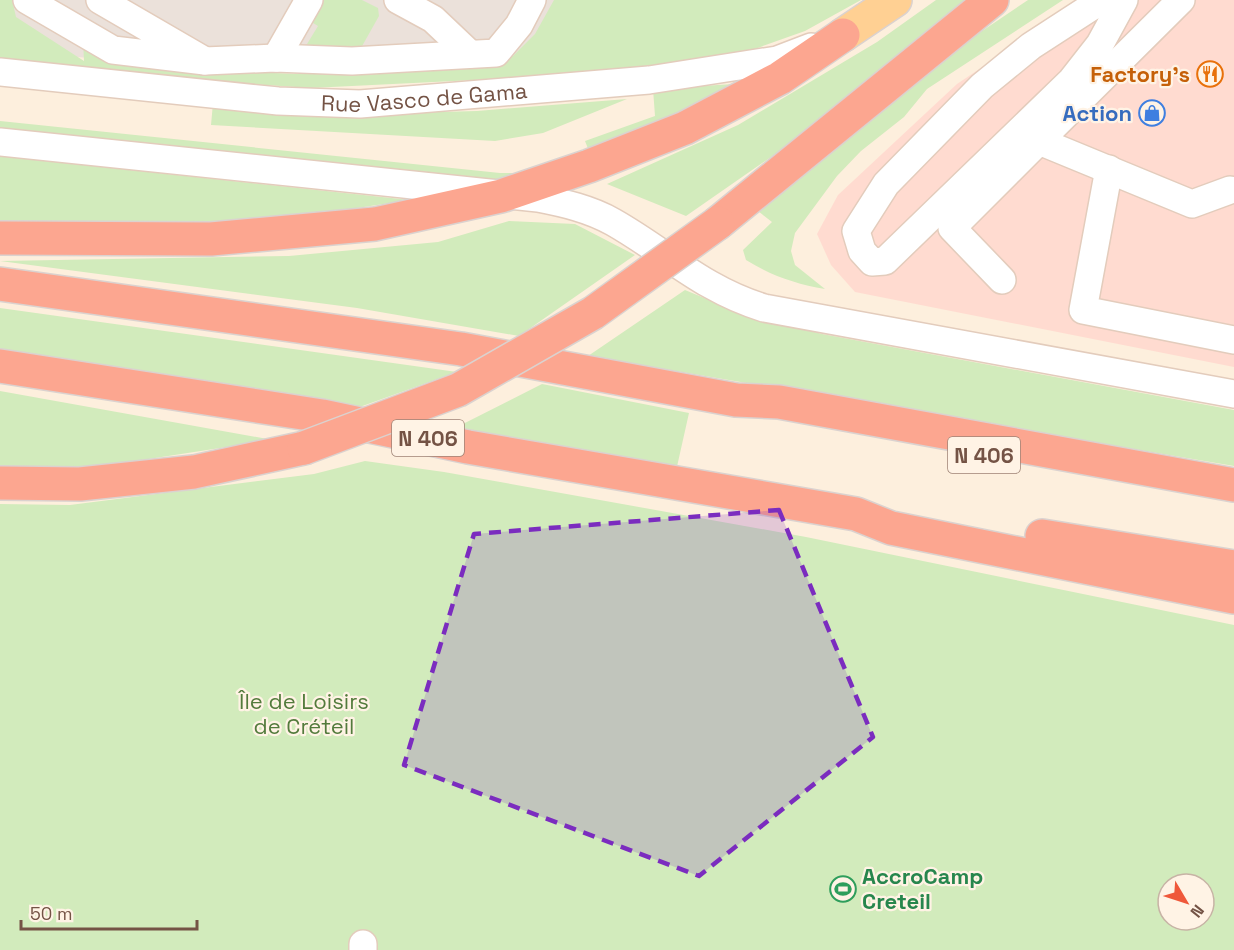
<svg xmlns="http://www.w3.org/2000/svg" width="1234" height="950" font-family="'Space Grotesk',sans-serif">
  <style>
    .commercial { fill: #ffdbd0 }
    .industrial { fill: #ebe1da }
    .green { fill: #d2ebbc; fill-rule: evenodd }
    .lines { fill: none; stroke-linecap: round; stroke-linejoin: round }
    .minor-casing { stroke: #e3ccbc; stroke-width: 30 }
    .major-casing { stroke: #dbd2cf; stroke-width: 36 }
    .highway-casing { stroke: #dbd2cf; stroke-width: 36 }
    .minor { stroke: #fff; stroke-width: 27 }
    .major { stroke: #ffd093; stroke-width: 33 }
    .highway { stroke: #fca690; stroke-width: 33 }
    .highway-bridge-casing { stroke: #dbd2cf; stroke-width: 36; stroke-linecap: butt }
    .highway-bridge { stroke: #fca690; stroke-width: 33 }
    .marked { fill: #7b2cbf; fill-opacity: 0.2; stroke: #7b2cbf; stroke-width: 4.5; stroke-dasharray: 12 8; stroke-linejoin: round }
    .labels { text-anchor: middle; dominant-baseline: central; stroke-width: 4.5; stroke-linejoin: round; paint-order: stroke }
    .shield { fill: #fff3e5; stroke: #9e8375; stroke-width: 1.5 }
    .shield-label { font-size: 21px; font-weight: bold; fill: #745345 }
    .food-label { font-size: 22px; font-weight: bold; fill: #c56008; stroke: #fff3e5; text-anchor: end }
    .street-label { font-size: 22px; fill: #745345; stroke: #fff3e5 }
    .shop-label { font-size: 22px; font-weight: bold; fill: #366cbe; stroke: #fff3e5; text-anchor: end }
    .park-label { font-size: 22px; fill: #537b3c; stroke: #fff3e5 }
    .leisure-label { font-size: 22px; font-weight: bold; fill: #27864d; stroke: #fff3e5; text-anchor: start }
  </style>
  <rect width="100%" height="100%" fill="#fdefdd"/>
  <path class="commercial" d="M1082,0H1234V367L855,292L831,265L817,234L838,195L957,84Z"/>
  <path class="industrial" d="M0,0H782L442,81L0,52Z"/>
  <path class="green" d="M0,0H12L16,17L84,61L83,40L220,71L301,74L513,56L535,34L554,0H861L805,31L749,51L671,65L495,79L311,88L206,81L0,60Z
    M322,0H362L378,8L379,16L361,48L304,49L318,26L308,20Z
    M936,0H972L827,118L686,216L607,184L738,125L877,42Z
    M1028,0H1063L927,89L904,117L861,151L837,176L795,233L791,251L795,265L825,289C796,284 772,276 746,260L743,250L772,222L758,211L951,52Z
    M734,84L737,87L591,156L585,141L655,116L653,89Z
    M627,99L543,133L495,141L211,125L213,103L329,115L477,111Z
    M0,121L500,173H517L509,181L0,129Z
    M0,156L410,200L271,221L0,226Z
    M509,221L575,224L635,255L519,336L357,308L0,261L289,256L438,242Z
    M685,290L738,312L822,334L1234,410V466L588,356Z
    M0,308L457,372L343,413L0,352Z
    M542,384L689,413L676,471L453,429Z
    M0,391L273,440L103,466L0,469Z
    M365,461L444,472L806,537L1234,625V950H0V504L70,505L314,474ZM1168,884H1204V920H1168Z"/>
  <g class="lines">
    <g class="minor-casing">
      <g id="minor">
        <path d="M27,0L113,50L205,61L100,0"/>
        <path d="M398,0L433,19L470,54"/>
        <path d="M1102,0L1031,46L982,86L886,184L856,231L862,251L872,262L885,261L1071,81L1100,44L1124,0"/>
        <path d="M1181,0L1039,141L1192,204L1230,190"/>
        <path d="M276,58L309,0"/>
        <path d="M205,61L275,58L352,61L496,53L519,25L532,0"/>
        <path id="s1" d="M0,72L278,101L360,104L649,80L777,60L811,47"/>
        <path d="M0,142L538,198C564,203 590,209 613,222C666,252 702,289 764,308L1234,394"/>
        <path d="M1109,169L1083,310L1234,340"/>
        <path d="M1002,280L952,228L1039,141"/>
        <path d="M363,944V950"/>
      </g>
    </g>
    <g class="major-casing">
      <path id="major" d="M843,35L895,0"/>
    </g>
    <g class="highway-casing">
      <path id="highway" d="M718,223L992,0
        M0,238L211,239L375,224L501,196L589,166L685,128L780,78L843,35
        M0,284L461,349L736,400L779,402L1234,485
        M0,366L322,416L468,447L856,514L891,528L1234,597
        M0,483L80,484L194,472L304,448
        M1042,536L1234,567"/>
    </g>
    <use href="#minor" class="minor"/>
    <use href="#major" class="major"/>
    <use href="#highway" class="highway"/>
    <g class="highway-bridge-casing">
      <path id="highway-bridge" d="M304,448L458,390L593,313L718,223"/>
    </g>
    <use href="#highway-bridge" class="highway-bridge"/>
  </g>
  <path class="marked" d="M779,510L873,737L699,876L404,765L474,534Z"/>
  <defs>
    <g id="restaurant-ring" transform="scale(1.35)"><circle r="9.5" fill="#fff3e5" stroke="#e8710a" stroke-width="1.5"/><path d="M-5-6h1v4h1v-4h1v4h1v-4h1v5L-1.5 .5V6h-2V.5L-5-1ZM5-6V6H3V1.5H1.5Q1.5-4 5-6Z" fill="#e8710a"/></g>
    <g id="shop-ring" transform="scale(1.35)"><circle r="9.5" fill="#fff3e5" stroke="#3f7fe0" stroke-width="1.5"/><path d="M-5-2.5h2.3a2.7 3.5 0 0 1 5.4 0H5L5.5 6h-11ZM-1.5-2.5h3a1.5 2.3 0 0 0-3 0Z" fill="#3f7fe0"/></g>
    <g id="stadium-ring" transform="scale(1.35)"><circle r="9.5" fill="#fff3e5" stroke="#2e9e5b" stroke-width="1.5"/><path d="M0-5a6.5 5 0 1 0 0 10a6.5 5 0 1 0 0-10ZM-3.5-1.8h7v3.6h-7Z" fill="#2e9e5b"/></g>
  </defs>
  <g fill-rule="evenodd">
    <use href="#restaurant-ring" x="1210" y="74"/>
    <use href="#shop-ring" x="1152" y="113"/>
    <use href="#stadium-ring" x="843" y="889"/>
  </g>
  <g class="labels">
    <g class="shield">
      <rect x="392" y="420" width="72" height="36" rx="4.5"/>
      <rect x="948" y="437" width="72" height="36" rx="4.5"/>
    </g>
    <g class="shield-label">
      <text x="428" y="438">N 406</text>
      <text x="984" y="455">N 406</text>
    </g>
    <g class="food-label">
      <text x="1190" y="74">Factory's</text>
    </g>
    <g class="street-label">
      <text stroke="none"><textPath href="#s1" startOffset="426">Rue Vasco de Gama</textPath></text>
    </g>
    <g class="shop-label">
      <text x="1132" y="113">Action</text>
    </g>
    <g class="park-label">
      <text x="304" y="701">Île de Loisirs<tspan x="304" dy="25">de Créteil</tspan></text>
    </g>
    <g class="leisure-label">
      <text x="862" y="876">AccroCamp<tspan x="862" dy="25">Creteil</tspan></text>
    </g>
  </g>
  <g transform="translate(1186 902) rotate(129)"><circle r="28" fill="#fff3e5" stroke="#c7b3a5" stroke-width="1.5"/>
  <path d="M0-4.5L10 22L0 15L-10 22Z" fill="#ef583a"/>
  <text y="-9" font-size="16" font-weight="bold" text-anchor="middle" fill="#745345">N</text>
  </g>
  <path d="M21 920v9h176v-9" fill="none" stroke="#745345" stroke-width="3"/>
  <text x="30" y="920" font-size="18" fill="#745345" stroke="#fff3e5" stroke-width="4.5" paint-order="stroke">50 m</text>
</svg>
